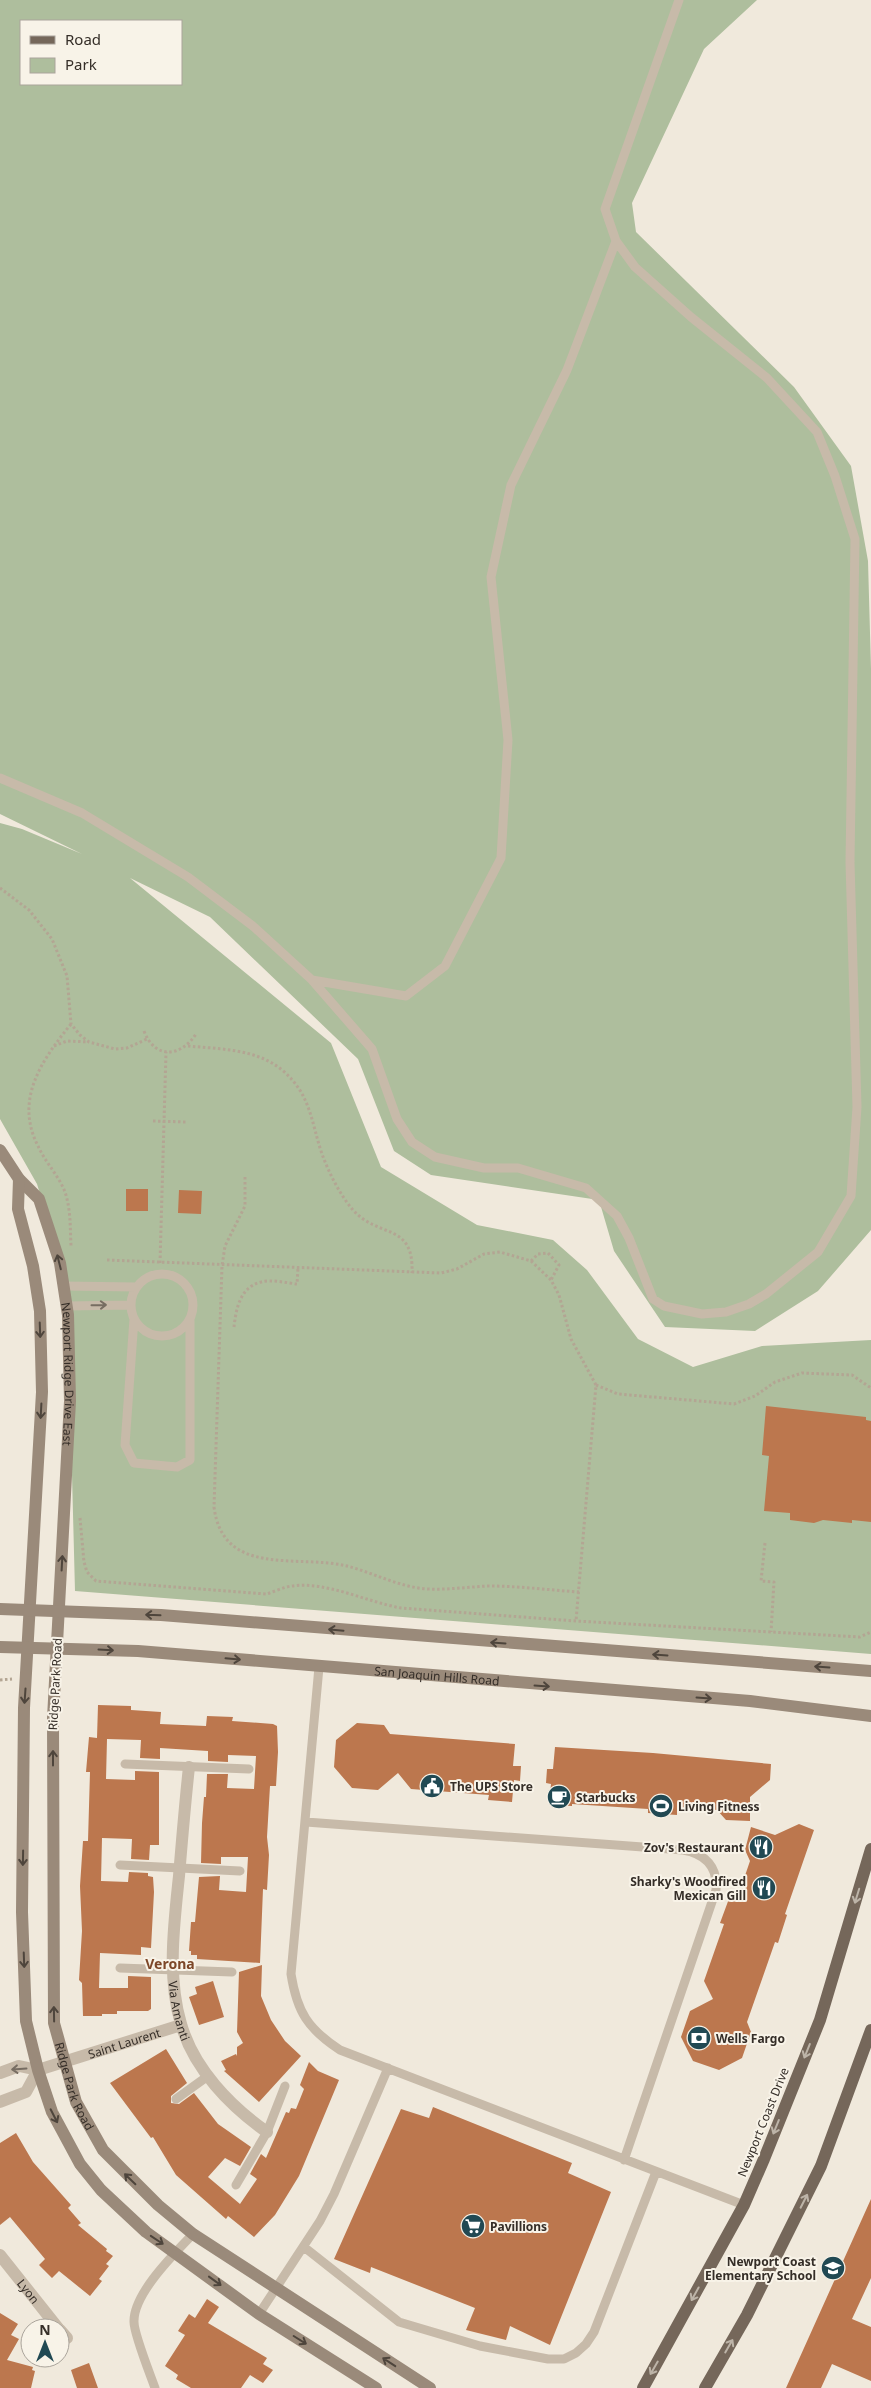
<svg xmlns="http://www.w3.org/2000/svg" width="871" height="2388" font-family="'Noto Sans',sans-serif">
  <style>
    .green { fill: #aebe9d; fill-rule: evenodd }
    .building { fill: #bc774e }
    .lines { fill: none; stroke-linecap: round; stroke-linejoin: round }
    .path { stroke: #b3a593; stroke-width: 3; stroke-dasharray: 2.5 2.5; stroke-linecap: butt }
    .lane { stroke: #c7baa9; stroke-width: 9 }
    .street { stroke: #c7baa9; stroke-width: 12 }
    .secondary { stroke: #9a8a7a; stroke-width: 12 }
    .primary { stroke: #75675a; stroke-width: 12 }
    .oneway { stroke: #4e453c }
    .oneway2 { stroke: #776d62 }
    .oneway3 { stroke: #bdb4a8 }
    .labels { text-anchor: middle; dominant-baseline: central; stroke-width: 4; stroke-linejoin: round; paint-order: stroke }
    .street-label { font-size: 12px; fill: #352e28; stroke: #f8f3e8 }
    .poi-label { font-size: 12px; font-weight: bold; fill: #352e28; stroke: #f8f3e8; text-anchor: start }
    .neighbourhood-label { font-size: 14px; font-weight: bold; fill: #7d4728; stroke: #f8f3e8 }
  </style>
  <rect width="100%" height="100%" fill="#f0e9dc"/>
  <path class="green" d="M0,0H757L704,49L632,203L636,232L794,387L851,466L868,561L871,669V1230L818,1291L755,1331L665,1327L614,1251L599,1200L431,1175L394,1151L358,1059L210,917L130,878L331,1043L381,1167L477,1225L553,1240L587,1270L638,1339L693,1367L762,1346L871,1340V1654L75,1591L67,1281L37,1184L0,1119V823L22,829L82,854L0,814ZM21,21H181V84H21Z"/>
  <path class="building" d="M126,1189H148V1211H126Z
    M179,1190L202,1191L201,1214L178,1213Z
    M766,1406L866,1417V1420L871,1421V1522L852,1520V1523L823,1520L814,1523L790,1520V1513L764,1511L769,1456L762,1455Z
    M98,1705L131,1706V1710L161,1712L160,1724L206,1726L207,1716L233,1717L232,1721L273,1724L277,1726L278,1752L276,1786H270L267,1837L269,1855L267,1890L263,1889L260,1963L197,1959V1955H191V1951H189L191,1922H195L199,1877L220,1876L219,1890L246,1892L248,1857H221V1864L201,1863L202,1823L204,1797H206L207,1774H228L227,1788L254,1789L256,1756L228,1755V1762L208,1761V1751L160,1748V1759L140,1758L141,1740L107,1739L106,1779L135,1780V1771L159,1772V1845H150L149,1860L131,1859L132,1839L102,1838L101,1881L128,1882L129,1872L148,1873V1876L153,1877L154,1892L151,1948L141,1947V1955L100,1953L99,1988H128V1976L151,1977V2009L148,2011H117V2014H102V2016H83L82,1983L79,1980L82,1931L80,1886L83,1841H88L90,1772H86L89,1737L97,1738Z
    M357,1723L384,1725L390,1734L515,1744L513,1766H521L520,1781L514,1780L512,1802L488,1800L489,1795L411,1789L398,1773L378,1790L352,1788L334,1767L336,1740Z
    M555,1747L653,1753L771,1764L770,1780L750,1797V1821L726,1820L717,1810L677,1807V1815L648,1813V1809L572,1804V1806L549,1805L551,1784L546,1783L547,1769H553Z
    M799,1824L814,1830L785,1914L787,1915L778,1943L775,1942L747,2022L751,2032L742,2058L719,2070L693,2061L681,2037L690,2011L713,1999L704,1981L724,1924L720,1923L730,1896L737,1899L750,1861L745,1850L751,1827L775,1835Z
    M262,1965L261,1996L271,2020L285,2041L301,2056L259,2102L224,2071L226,2070L221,2061L236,2054L237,2056V2047L243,2043L237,2032L239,1972Z
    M213,1981L224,2017L199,2025L189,1997L197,1994L195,1987Z
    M166,2049L187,2083L171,2096V2103L179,2104L194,2093L218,2124L251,2147L240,2166L225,2158L208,2177L240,2204L257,2179L250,2174L261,2154L266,2158L286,2112L289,2113L291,2108L296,2109L304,2089L300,2085L309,2062L318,2071L339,2080L299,2176L275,2215L254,2237L228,2216L226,2219L176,2175L153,2137L151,2138L110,2083Z
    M433,2107L572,2163L568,2173L611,2192L550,2345L510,2326L506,2340L466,2330L475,2308L371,2267L370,2273L334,2259L401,2109L429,2118Z
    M16,2133L33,2162L71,2205L68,2208L81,2223L78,2225L107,2249L106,2251L113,2256L106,2264L109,2266L99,2279L102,2281L90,2296L59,2271L52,2278L39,2265L45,2259L10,2217L0,2225V2143Z
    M871,2199V2278L852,2319L871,2327V2381L832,2364L821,2388H786Z
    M207,2299L219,2307L208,2323L267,2358L263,2364L273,2370L263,2383L250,2375L241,2388H191L176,2379L178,2375L165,2366L185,2335L178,2331L189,2314L195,2318Z
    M0,2313L18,2324L11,2335L19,2339L7,2360L33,2367L32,2370L35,2371L31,2388H0Z
    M89,2363L98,2388H77L71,2370Z"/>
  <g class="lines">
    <path class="path" d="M0,888L29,910L52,939L67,976L71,1024L80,1035L89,1042L115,1049L127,1048L147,1039
      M71,1024C42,1060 14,1099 38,1146C45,1162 59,1176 65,1192C71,1210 70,1227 71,1246
      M144,1031C155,1060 181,1057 196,1034
      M54,1046L67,1041L89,1042
      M188,1046C220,1049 257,1049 282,1070C311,1094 311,1122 322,1154C329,1173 340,1195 353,1210C379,1239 414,1222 412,1273
      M153,1121L187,1122
      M245,1177V1206L225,1246L222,1266L214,1507C223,1578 298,1554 347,1566C374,1573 399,1587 427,1589C447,1590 468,1587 488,1586C518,1586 549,1590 579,1592
      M107,1260L441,1273L457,1269L484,1254L500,1252L531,1261L551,1280L559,1295L571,1339L596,1385L576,1621
      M531,1261L538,1254L548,1253L559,1265L551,1280
      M160,1263L166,1052
      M234,1327C236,1309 240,1287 261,1282C271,1279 287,1283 297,1284L298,1268
      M596,1385L618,1394L734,1404L755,1396L775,1382L802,1373L852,1375L871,1388
      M80,1518L84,1562L87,1572L96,1581L266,1594C274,1592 283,1587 292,1586C326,1581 367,1602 401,1608L576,1621L860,1637L871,1632
      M765,1543L761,1581L774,1582L771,1632
      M0,1680L12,1679"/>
    <path class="lane" d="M0,778L82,813L188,877L254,927L312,980L372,1049L397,1119L412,1142L435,1157L484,1168H518L586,1188L617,1216L629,1238L653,1299L664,1306L702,1314L726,1312L749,1304L766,1294L818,1252L851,1196L857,1107L850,862L855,539L835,476L817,432L767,378L691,317L635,267L616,241L605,209L679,0
      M312,980L406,996L445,966L501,858L508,740L491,577L511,485L567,370L616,241
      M131 1305a31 31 0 1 1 62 0a31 31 0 1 1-62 0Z
      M63,1286L137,1287
      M67,1306L131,1305
      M134,1319L125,1445L134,1463L177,1467L190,1460V1321
      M319,1667L291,1974C297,2012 308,2029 340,2050L744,2205
      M125,1764L249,1769
      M306,1822L683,1850C706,1854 718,1867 716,1890L624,2160
      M120,1865L240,1871
      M120,1968L232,1972
      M176,2099L208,2076
      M236,2185L267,2132L285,2086
      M304,2247L399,2322L480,2346L548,2359H564L576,2353L586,2344L594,2332L656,2172
      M259,2314L320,2221L334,2194L388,2068
      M155,2388C150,2374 134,2334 134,2322C133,2294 174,2254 193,2234"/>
    <g class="street">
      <path id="s1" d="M189,1767C185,1803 182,1840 179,1876C174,1924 167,1977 181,2024C194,2069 230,2106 267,2132"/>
      <path id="s2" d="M0,2073L19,2066L38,2070L181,2025"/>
      <path d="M0,2102L26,2092L38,2070"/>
      <path id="s3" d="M0,2255L58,2328"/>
      <path d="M60,2330L67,2338"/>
    </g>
    <g class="secondary">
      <path id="s4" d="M0,1150L19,1179L39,1199L60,1263L68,1315L70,1401L53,1718L54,2023L76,2102L103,2150L158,2205L193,2234L430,2388"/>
      <path d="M19,1179L18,1209L33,1266L40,1311L42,1392L24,1708L22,1912L26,2021L38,2070L52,2112L80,2164L101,2190L146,2232L259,2314L376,2388"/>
      <path d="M0,1609L161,1615L871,1671"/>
      <path id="s5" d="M0,1647L138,1651L750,1701L871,1716"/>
    </g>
    <path class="primary" d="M643,2388L744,2205L764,2159L820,2020L871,1849
      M705,2388L747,2315L821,2166L871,2030"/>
  </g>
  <defs><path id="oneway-shaft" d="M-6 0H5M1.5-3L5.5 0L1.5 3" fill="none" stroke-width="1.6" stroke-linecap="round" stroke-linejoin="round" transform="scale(1.25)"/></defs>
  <g class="oneway">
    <use href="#oneway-shaft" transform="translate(59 1262) rotate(-104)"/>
    <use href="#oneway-shaft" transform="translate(40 1330) rotate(88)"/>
    <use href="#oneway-shaft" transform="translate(41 1411) rotate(93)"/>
    <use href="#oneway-shaft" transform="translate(62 1563) rotate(-87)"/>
    <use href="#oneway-shaft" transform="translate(153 1615) rotate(-178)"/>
    <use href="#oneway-shaft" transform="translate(336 1630) rotate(-175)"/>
    <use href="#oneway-shaft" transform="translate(498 1643) rotate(-176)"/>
    <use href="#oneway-shaft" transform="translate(106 1650) rotate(3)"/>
    <use href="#oneway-shaft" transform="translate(660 1655) rotate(-176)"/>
    <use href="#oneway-shaft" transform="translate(233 1659) rotate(5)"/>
    <use href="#oneway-shaft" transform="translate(822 1667) rotate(-176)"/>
    <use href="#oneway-shaft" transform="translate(542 1686) rotate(4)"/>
    <use href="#oneway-shaft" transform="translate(25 1696) rotate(94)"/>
    <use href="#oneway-shaft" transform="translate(704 1698) rotate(4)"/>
    <use href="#oneway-shaft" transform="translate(53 1758) rotate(-90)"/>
    <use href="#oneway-shaft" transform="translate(23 1858) rotate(91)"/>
    <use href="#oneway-shaft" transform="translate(24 1960) rotate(88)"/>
    <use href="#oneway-shaft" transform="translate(54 2014) rotate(-91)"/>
    <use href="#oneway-shaft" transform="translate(54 2116) rotate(63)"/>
    <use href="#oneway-shaft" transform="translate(130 2179) rotate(-136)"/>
    <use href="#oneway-shaft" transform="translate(157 2240) rotate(34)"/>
    <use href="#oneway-shaft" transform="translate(215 2281) rotate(36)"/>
    <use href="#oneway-shaft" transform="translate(300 2340) rotate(32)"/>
    <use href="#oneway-shaft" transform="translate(389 2362) rotate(-147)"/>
  </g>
  <g class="oneway2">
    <use href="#oneway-shaft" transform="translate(99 1305) rotate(-1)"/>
    <use href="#oneway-shaft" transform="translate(19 2069) rotate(176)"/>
  </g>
  <g class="oneway3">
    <use href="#oneway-shaft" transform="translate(857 1896) rotate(107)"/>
    <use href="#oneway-shaft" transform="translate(807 2051) rotate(112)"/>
    <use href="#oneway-shaft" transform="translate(776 2127) rotate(112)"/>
    <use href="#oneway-shaft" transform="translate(804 2201) rotate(-63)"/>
    <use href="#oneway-shaft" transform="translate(695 2294) rotate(119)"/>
    <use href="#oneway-shaft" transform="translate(729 2346) rotate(-60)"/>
    <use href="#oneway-shaft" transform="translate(654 2368) rotate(120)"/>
  </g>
  <defs>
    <g id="civic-disc" transform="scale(1.25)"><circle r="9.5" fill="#214953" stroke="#f8f3e8"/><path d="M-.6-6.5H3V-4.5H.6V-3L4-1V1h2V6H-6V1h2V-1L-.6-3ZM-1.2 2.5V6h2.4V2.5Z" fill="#fff"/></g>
    <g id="cafe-disc" transform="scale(1.25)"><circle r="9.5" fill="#214953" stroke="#f8f3e8"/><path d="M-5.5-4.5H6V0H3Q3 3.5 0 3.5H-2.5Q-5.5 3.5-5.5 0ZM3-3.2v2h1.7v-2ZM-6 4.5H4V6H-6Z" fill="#fff"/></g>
    <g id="stadium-disc" transform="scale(1.25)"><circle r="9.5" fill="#214953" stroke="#f8f3e8"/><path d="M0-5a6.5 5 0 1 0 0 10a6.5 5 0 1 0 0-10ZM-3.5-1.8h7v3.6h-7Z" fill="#fff"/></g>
    <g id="restaurant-disc" transform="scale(1.25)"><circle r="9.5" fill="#214953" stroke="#f8f3e8"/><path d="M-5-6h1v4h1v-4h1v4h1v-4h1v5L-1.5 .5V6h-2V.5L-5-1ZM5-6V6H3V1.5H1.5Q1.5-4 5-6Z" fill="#fff"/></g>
    <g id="bank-disc" transform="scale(1.25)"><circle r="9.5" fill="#214953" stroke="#f8f3e8"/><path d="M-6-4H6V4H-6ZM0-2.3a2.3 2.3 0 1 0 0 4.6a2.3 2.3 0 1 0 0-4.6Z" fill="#fff"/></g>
    <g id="supermarket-disc" transform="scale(1.25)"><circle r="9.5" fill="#214953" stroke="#f8f3e8"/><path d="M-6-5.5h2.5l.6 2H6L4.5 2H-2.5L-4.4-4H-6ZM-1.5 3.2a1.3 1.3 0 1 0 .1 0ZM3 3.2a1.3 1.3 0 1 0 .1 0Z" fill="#fff"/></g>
    <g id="school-disc" transform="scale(1.25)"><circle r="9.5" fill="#214953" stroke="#f8f3e8"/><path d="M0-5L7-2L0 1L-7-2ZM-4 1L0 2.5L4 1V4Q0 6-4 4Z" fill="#fff"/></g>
  </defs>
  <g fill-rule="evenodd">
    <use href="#civic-disc" x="432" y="1786"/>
    <use href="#cafe-disc" x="559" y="1797"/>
    <use href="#stadium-disc" x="661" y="1806"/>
    <use href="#restaurant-disc" x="761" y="1847"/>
    <use href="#restaurant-disc" x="764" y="1888"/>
    <use href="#bank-disc" x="699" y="2038"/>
    <use href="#supermarket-disc" x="473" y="2226"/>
    <use href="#school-disc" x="833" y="2268"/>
  </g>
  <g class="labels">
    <g class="street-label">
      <text stroke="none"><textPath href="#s4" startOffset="242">Newport Ridge Drive East</textPath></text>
      <text stroke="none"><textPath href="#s5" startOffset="438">San Joaquin Hills Road</textPath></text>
      <text transform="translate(55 1684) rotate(-87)">Ridge Park Road</text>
      <text stroke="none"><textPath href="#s1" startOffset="245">Via Amanti</textPath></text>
      <text stroke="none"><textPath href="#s2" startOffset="130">Saint Laurent</textPath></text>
      <text stroke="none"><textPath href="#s4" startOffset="958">Ridge Park Road</textPath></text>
      <text transform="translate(763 2122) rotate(-68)">Newport Coast Drive</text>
      <text stroke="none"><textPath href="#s3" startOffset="46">Lyon</textPath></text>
    </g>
    <g class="poi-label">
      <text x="450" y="1786">The UPS Store</text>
      <text x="576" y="1797">Starbucks</text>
      <text x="678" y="1806">Living Fitness</text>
      <text x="744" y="1847" text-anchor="end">Zov's Restaurant</text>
      <text x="746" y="1881" text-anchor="end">Sharky's Woodfired<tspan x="746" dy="14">Mexican Gill</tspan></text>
      <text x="716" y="2038">Wells Fargo</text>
      <text x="490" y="2226">Pavillions</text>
      <text x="816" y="2261" text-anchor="end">Newport Coast<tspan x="816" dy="14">Elementary School</tspan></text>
    </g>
    <g class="neighbourhood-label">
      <text x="170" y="1963">Verona</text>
    </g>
  </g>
  <rect x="20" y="20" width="162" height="65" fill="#f8f3e8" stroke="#aaa49b"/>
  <rect x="30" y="36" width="25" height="8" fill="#75675a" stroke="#aaa49b"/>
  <text x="65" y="45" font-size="15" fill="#352e28">Road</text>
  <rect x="30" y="58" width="25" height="15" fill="#aebe9d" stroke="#aaa49b"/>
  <text x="65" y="70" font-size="15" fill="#352e28">Park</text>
  <g transform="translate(45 2343)"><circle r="24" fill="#f8f3e8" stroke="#aaa49b"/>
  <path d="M0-4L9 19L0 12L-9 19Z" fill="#214953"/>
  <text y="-8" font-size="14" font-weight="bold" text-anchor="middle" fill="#352e28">N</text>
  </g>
</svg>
